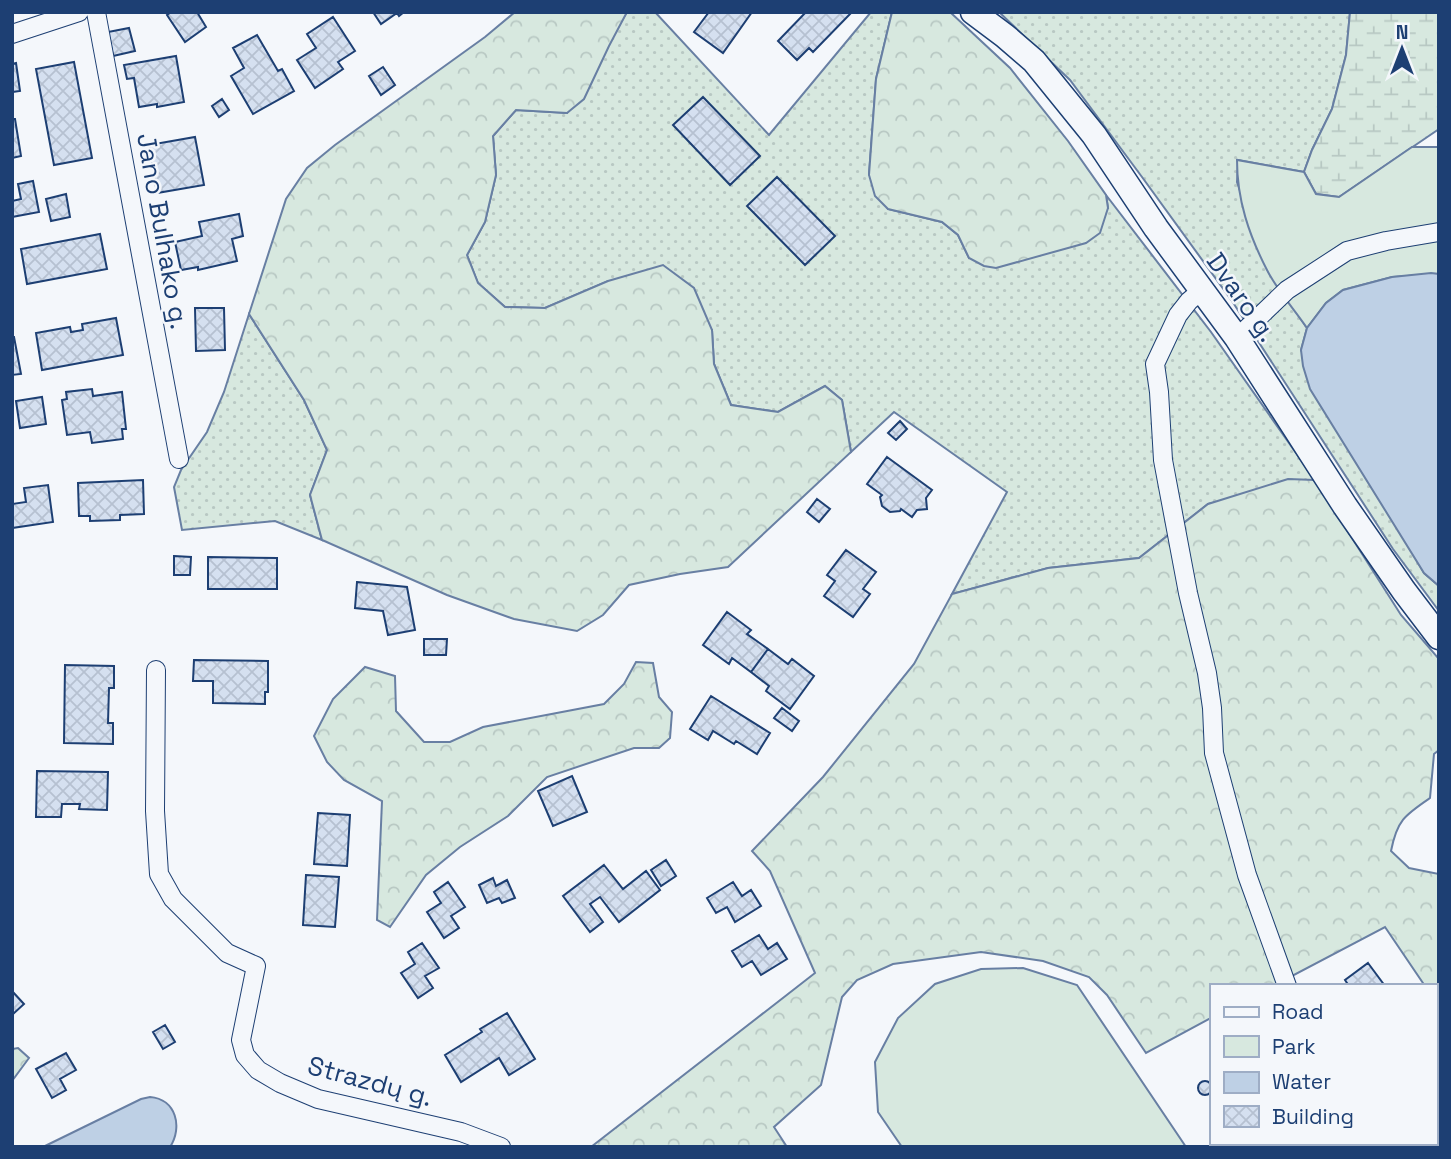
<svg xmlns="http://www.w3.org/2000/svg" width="1451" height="1159" font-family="'Space Grotesk',sans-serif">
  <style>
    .grass { fill: url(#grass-dots); stroke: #687fa3; stroke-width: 2 }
    .forest { fill: url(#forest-crowns); stroke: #687fa3; stroke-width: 2 }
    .wetland { fill: url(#wetland-marsh); stroke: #687fa3; stroke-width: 2 }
    .park { fill: #d7e8df; stroke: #687fa3; stroke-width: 2 }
    .water { fill: #bed0e5; stroke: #687fa3; stroke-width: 2 }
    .building { fill: url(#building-cross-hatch); stroke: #1d3f73; stroke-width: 2 }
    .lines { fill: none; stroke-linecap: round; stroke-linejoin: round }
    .minor-casing { stroke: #1d3f73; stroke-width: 20 }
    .secondary-casing { stroke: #1d3f73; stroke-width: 27 }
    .minor { stroke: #f4f7fb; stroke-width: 18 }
    .secondary { stroke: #f4f7fb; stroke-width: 24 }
    .labels { text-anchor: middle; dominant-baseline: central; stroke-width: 5; stroke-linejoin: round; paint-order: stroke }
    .street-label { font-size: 26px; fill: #1d3f73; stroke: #f4f7fb }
  </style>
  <defs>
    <pattern id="grass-dots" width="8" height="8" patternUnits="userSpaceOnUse" patternTransform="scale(1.75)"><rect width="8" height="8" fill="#d7e8df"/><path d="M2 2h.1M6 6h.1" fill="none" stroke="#b8c8c3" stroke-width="1.8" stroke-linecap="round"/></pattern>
    <pattern id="forest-crowns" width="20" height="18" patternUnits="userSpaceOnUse" patternTransform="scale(1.75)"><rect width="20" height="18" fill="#d7e8df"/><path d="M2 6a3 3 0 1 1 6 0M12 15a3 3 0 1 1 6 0" fill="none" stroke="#b8c8c3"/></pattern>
    <pattern id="wetland-marsh" width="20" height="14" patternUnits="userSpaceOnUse" patternTransform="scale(1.75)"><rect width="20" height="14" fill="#d7e8df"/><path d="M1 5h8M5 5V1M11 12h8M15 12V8" fill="none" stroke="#b8c8c3"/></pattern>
    <pattern id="building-cross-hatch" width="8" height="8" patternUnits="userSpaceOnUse" patternTransform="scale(1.75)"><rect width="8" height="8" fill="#d5e0f0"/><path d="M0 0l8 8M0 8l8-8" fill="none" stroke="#b6c1d1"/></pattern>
  </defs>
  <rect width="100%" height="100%" fill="#f4f7fb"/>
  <path class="grass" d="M627,12H655L769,135L871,12H892L876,79L869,174L888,209L942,222L958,235L969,258L1108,208L1106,195L1211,332L1315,480L1208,504L1139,558L1048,568L952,594L1007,492L894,412L851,452L842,400L825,386L778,412L731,405L714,364L712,330L608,281L545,308L505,307L478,283L467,255L485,222L496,175L493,136L516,110L567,113Z
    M999,12H1350L1346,55L1332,109L1312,150L1304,172L1238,160L1237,182L1268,271L1307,328L1301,350L1424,573L1439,586V611L1393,549L1232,301L1142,177L1070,80Z
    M249,314L304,400L327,450L310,495L322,540L275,521L182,530L174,487L181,470L207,432L224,392Z"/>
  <path class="forest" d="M515,12H627L609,46L584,99L567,113L516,110L493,136L496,175L485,222L467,255L478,283L505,307L545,308L608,281L663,265L694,288L712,330L714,364L731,405L778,412L825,386L842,400L851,452L728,567L680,574L629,585L603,615L577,631L514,619L447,595L322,540L310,495L327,450L304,400L249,314L286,199L307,168L335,145L485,37Z
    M892,12H950L1010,68L1068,141L1106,195L1108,208L1100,233L1086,243L996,268L984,266L969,258L958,235L942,222L888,209L875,196L869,175L876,79Z
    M1288,479L1315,480L1401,615L1439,659V750L1434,754L1430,798C1405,815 1397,820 1391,851L1409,868L1439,874V1006L1435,1001V986H1425L1385,927L1273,986H1211V1018L1146,1053L1107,995L1089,977L1043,961L981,952L893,964L857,980L842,997L821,1085L774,1127L787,1147H591L815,973L770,871L752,851L823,777L914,664L952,594L1048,568L1139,558L1208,504Z
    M636,662L653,663L659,697L672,712L670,738L659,748H634L547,777L508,816L460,847L426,875L390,927L377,920L382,801L344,780L327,762L314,736L333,699L365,667L395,676L396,711L424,742H450L483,727L604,704L624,684Z
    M18,1048L29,1058L12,1081V1049Z"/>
  <path class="wetland" d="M1350,12H1439V129L1339,197L1316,194L1304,172L1312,150L1332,109L1346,55Z"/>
  <path class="park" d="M1412,147H1439V274L1392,277L1343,290L1326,303L1307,328C1294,309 1277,290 1267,270C1249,235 1237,200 1237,160L1304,172L1316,194L1339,197Z
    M1023,968L1077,985L1186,1147H902L878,1112L875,1062L898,1018L935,984L981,969Z"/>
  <path class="water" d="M1431,273L1439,274V586L1424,573L1310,389L1303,366L1301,350L1307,328L1326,303L1343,290L1392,277Z
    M150,1097C176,1099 183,1127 170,1147H43L141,1099Z"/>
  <path class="building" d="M171,12H197L206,27L185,42L167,15Z
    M373,12H404L399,16L397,13L381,24Z
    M709,12H752L723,53L694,32Z
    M806,12H852L813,52L809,48L797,60L778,41Z
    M333,17L355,51L338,62L343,69L315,88L297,60L316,48L307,34Z
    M129,28L135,51L113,56L108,32Z
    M257,35L278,71L282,69L294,91L253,114L231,76L244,68L233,48Z
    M176,56L184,102L157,107V104L139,107L134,78L127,79L124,65Z
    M74,62L92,158L54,165L36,69Z
    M16,63L20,91L12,92V64Z
    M383,67L395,85L381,95L369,76Z
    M703,97L760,156L730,185L673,125Z
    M222,99L229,110L219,117L212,106Z
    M12,119H15L21,156L12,158Z
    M195,137L204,185L157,193L149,145Z
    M777,177L835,236L805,265L747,206Z
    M33,181L39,212L12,217V201L21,199L18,184Z
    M66,194L70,217L51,221L46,199Z
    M239,214L243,236L232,239L237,261L198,270V267L181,270L175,242L202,236L199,222Z
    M100,234L107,269L27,284L21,249Z
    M195,308H224L225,350L196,351Z
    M116,318L123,355L42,370L36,333L70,327L71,332L83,330L82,324Z
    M12,337H14L21,374L12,375Z
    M92,389L93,396L122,392L126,429H122L123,439L92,443L90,432L67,435L62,400L67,399L66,392Z
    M42,397L46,424L20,428L16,401Z
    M900,421L907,429L896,440L888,433Z
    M887,457L932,490L926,498L927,509L917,510L912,517L901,509L900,511L890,512L882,506L880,497L882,495L867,484Z
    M143,480L144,514L120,515V520L90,521V516H79L78,483Z
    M48,485L53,522L12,528V504L26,502L24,488Z
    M817,499L830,509L819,522L807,512Z
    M846,550L876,572L863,589L870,594L853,617L824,596L835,581L827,575Z
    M174,556L191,557L190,575H174Z
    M208,557L277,558V589H208Z
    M357,582L407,587L415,630L388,635L383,611L355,608Z
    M727,612L751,630L747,634L768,649L751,672L732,658L729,664L703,645Z
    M424,639H447L446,655H424Z
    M768,649L788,664L792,659L814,676L790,709L766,691L769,686L751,672Z
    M194,660L268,661V692H265V704L213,703V681H193Z
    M65,665L114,666V688H109L108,723H113V744L64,743Z
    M711,696L770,733L757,754L736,741L734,744L713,731L708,740L690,729Z
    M782,708L799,721L792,731L774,718Z
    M37,771L108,772L107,810L79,809L80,804H62L61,817H36Z
    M572,776L587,812L553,826L538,791Z
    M318,813L350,815L347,866L314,864Z
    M666,860L676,876L661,886L651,870Z
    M604,865L623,889L646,871L660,890L619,922L600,897L590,904L603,922L590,932L563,896Z
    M306,875L339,877L335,927L303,925Z
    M493,878L496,886L507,880L515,898L502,903L499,898L487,903L479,885Z
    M448,882L465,907L451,916L459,928L444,938L427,912L441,903L434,892Z
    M733,882L742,896L751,890L761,906L735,922L727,907L716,913L707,898Z
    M759,935L768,949L777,943L787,959L761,975L752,961L742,967L732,951Z
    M422,943L439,968L425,976L433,988L418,998L401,973L415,964L408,952Z
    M1368,963L1385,986H1349L1345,980Z
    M12,991L24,1004L12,1015Z
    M507,1013L535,1059L509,1075L499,1058L461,1082L445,1055L482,1032L480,1029Z
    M165,1025L175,1042L163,1049L153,1032Z
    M1435,1043L1439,1047V1078L1435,1081Z
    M66,1053L76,1070L60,1079L66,1090L52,1098L36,1069Z
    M1198 1088a7 7 0 1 1 14 0a7 7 0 1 1-14 0Z"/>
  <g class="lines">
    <g class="minor-casing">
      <path id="minor" d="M96,12L179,459
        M12,34L79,12
        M1202,290L1189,301L1178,315L1155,364L1159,392L1163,460L1188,593L1207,673L1212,708L1214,753L1247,875L1287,986
        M1237,338L1287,290L1347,251L1386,241L1439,232
        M156,670L155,811L159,874L173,899L227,953L256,966L241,1040L245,1055L258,1070L280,1083L318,1099L461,1132L501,1147
        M1380,1143L1382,1147"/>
    </g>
    <g class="secondary-casing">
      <path id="secondary" d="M973,12L1005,36L1034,61L1094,135L1156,228L1237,338L1345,506L1404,591L1439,637"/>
    </g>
    <use href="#minor" class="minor"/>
    <use href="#secondary" class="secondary"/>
  </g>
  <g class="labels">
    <g class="street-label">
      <text transform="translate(163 231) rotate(80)">Jano Bulhako g.</text>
      <text transform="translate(1242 297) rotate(55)">Dvaro g.</text>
      <text transform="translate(370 1081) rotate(15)">Strazdų g.</text>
    </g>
  </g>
  <rect width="1451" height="1159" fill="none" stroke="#1d3f73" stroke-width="28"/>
  <rect x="1210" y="984" width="228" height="161" fill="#f4f7fb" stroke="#9eadc5" stroke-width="2"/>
  <rect x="1224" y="1007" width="35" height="10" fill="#f4f7fb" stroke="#9eadc5" stroke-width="2"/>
  <text x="1272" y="1019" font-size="21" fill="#1d3f73">Road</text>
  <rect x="1224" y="1036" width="35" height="21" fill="#d7e8df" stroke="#9eadc5" stroke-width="2"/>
  <text x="1272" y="1054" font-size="21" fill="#1d3f73">Park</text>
  <rect x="1224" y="1072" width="35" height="21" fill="#bed0e5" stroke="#9eadc5" stroke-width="2"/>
  <text x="1272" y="1089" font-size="21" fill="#1d3f73">Water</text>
  <rect x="1224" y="1106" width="35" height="21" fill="url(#building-cross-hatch)" stroke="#9eadc5" stroke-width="2"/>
  <text x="1272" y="1124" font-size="21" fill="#1d3f73">Building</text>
  <g transform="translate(1402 49)" stroke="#f4f7fb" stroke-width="5" paint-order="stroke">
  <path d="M0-5L12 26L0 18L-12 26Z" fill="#1d3f73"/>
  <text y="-10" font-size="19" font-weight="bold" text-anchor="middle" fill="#1d3f73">N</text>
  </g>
</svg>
